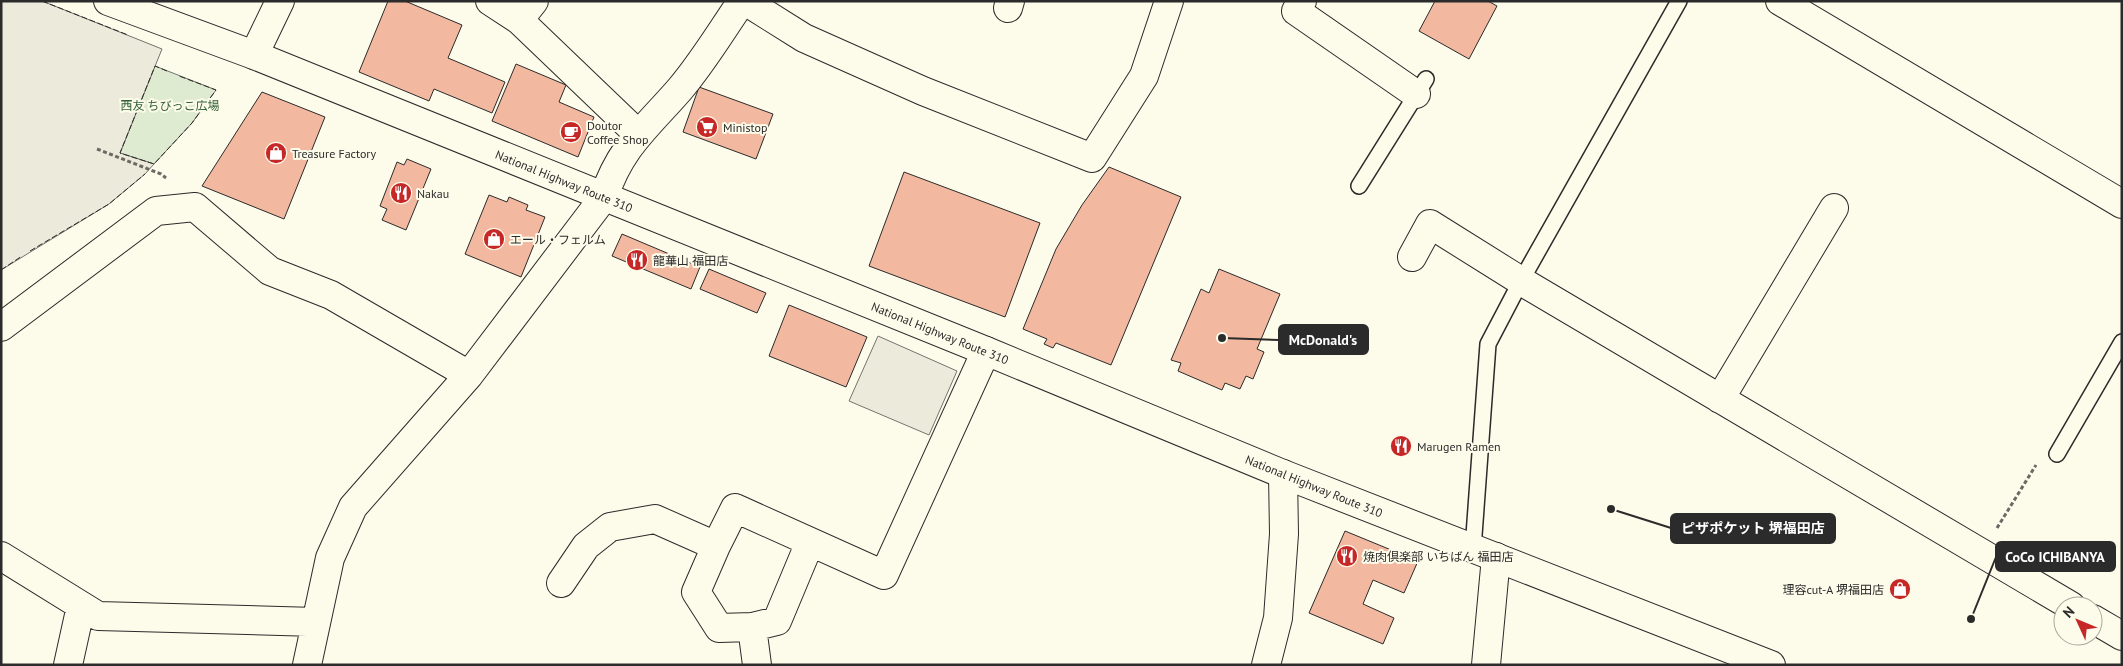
<svg xmlns="http://www.w3.org/2000/svg" width="2123" height="666" font-family="'PT Sans','Noto Sans JP',sans-serif">
  <style>
    .green { fill: #deebd1; stroke: #74746e }
    .parking { fill: #eceadb; stroke: #74746e }
    .building { fill: #f2b8a0; stroke: #2b2b2b }
    .lines { fill: none; stroke-linecap: round; stroke-linejoin: round }
    .lane-casing { stroke: #2b2b2b; stroke-width: 18 }
    .street-casing { stroke: #2b2b2b; stroke-width: 30 }
    .highway-casing { stroke: #2b2b2b; stroke-width: 30 }
    .path { stroke: #6a6964; stroke-width: 3; stroke-dasharray: 4 2.5; stroke-linecap: butt }
    .lane { stroke: #fdfbea; stroke-width: 15 }
    .street { stroke: #fdfbea; stroke-width: 28 }
    .highway { stroke: #fdfbea; stroke-width: 28 }
    .fence { stroke: #2b2b2b; stroke-width: 1; stroke-dasharray: 6 2.5; stroke-linecap: butt }
    .labels { text-anchor: middle; dominant-baseline: central; stroke-width: 4; stroke-linejoin: round; paint-order: stroke }
    .park-label { font-size: 12px; fill: #34623c; stroke: #fdfbea }
    .poi-label { font-size: 12px; fill: #2b2b2b; stroke: #fdfbea; text-anchor: start }
    .street-label { font-size: 12px; fill: #2b2b2b; stroke: #fdfbea }
    .leader { fill: none; stroke: #2b2b2b; stroke-width: 2 }
    .callout-dot { fill: #2b2b2b; stroke: #fdfbea; stroke-width: 2 }
    .callout { fill: #2b2b2b; stroke: #2b2b2b; stroke-width: 2 }
    .callout-label { font-size: 14px; text-anchor: middle; font-weight: bold; fill: #fff }
  </style>
  <rect width="100%" height="100%" fill="#fdfbea"/>
  <path class="green" d="M155,66L216,90L192,123L154,164L120,153Z"/>
  <path class="parking" d="M1,1H42L162,49L120,153L154,164L145,174L109,204L1,270Z
    M878,336L957,371L929,435L849,401Z"/>
  <path class="building" d="M388,1H405L462,25L448,58L505,82L492,113L434,89L429,101L359,72Z
    M1435,1H1488L1497,6L1469,59L1419,31Z
    M516,64L566,85L559,102L594,117L578,157L492,121Z
    M699,87L773,114L756,159L683,132Z
    M262,92L325,117L284,219L202,186Z
    M407,159L431,169L406,230L382,220L387,209L380,206L397,162L404,165Z
    M1109,167L1181,197L1111,365L1056,343L1053,348L1044,344L1047,339L1023,329L1056,249L1082,205Z
    M904,172L1040,223L1005,317L869,266Z
    M489,195L507,202L509,197L528,205L526,210L545,217L521,277L465,254Z
    M622,234L700,267L691,289L612,256Z
    M709,269L766,293L757,313L700,289Z
    M1219,269L1280,294L1257,349L1264,352L1253,379L1246,376L1240,389L1225,383L1222,390L1178,371L1181,363L1171,360L1201,289L1209,293Z
    M789,305L867,337L846,387L769,356Z
    M1345,531L1418,561L1404,593L1373,580L1363,604L1394,618L1383,644L1309,613Z"/>
  <g class="lines">
    <g class="lane-casing">
      <path id="lane" d="M1359,186L1426,79
        M2057,454L2122,342
        M1473,549L1488,344L1521,281L1679,1"/>
    </g>
    <g class="street-casing">
      <path id="street" d="M490,1L519,20L638,134
        M745,1L804,38L923,91L1092,158L1144,76L1169,1
        M1302,1L1296,11L1416,94
        M1780,1L2122,204
        M1008,8L1010,1
        M519,20L534,1
        M254,55L280,1
        M1412,257L1430,224L1521,281L2071,606
        M1,327L156,211L195,207L270,271L331,295L469,375
        M1720,399L1834,208
        M716,546L696,592L719,628L752,627L777,621L810,542
        M1,556L98,616L316,622
        M561,583L586,546L610,527L655,519L716,546L735,508L884,575L986,351
        M2093,619L2122,636
        M752,627L757,665
        M68,665L81,606
        M307,665L330,558L353,507L469,375L604,197C620,147 648,126 680,89C703,62 722,30 742,1
        M1266,665L1278,618L1284,534L1283,474
        M1486,665L1496,557"/>
    </g>
    <g class="highway-casing">
      <path id="highway" d="M108,1L254,55L986,351L1283,474L1771,665"/>
    </g>
    <path class="path" d="M97,149L161,174L166,178
      M1997,528L2036,465"/>
    <use href="#lane" class="lane"/>
    <use href="#street" class="street"/>
    <use href="#highway" class="highway"/>
    <path class="fence" d="M42,1L128,35
      M167,71L155,66L120,153L154,164L192,123L216,90L179,76
      M30,251L109,204L145,174
      M1,270L22,256"/>
  </g>
  <defs>
    <g id="supermarket-disc" transform="scale(1.125)"><circle r="9.5" fill="#c62828" stroke="#fdfbea"/><path d="M-6-5.5h2.5l.6 2H6L4.5 2H-2.5L-4.4-4H-6ZM-1.5 3.2a1.3 1.3 0 1 0 .1 0ZM3 3.2a1.3 1.3 0 1 0 .1 0Z" fill="#fff"/></g>
    <g id="cafe-disc" transform="scale(1.125)"><circle r="9.5" fill="#c62828" stroke="#fdfbea"/><path d="M-5.5-4.5H6V0H3Q3 3.5 0 3.5H-2.5Q-5.5 3.5-5.5 0ZM3-3.2v2h1.7v-2ZM-6 4.5H4V6H-6Z" fill="#fff"/></g>
    <g id="shop-disc" transform="scale(1.125)"><circle r="9.5" fill="#c62828" stroke="#fdfbea"/><path d="M-5-2.5h2.3a2.7 3.5 0 0 1 5.4 0H5L5.5 6h-11ZM-1.5-2.5h3a1.5 2.3 0 0 0-3 0Z" fill="#fff"/></g>
    <g id="restaurant-disc" transform="scale(1.125)"><circle r="9.5" fill="#c62828" stroke="#fdfbea"/><path d="M-5-6h1v4h1v-4h1v4h1v-4h1v5L-1.5 .5V6h-2V.5L-5-1ZM5-6V6H3V1.5H1.5Q1.5-4 5-6Z" fill="#fff"/></g>
  </defs>
  <g fill-rule="evenodd">
    <use href="#supermarket-disc" x="707" y="127"/>
    <use href="#cafe-disc" x="571" y="132"/>
    <use href="#shop-disc" x="276" y="153"/>
    <use href="#restaurant-disc" x="401" y="193"/>
    <use href="#shop-disc" x="494" y="239"/>
    <use href="#restaurant-disc" x="637" y="260"/>
    <use href="#restaurant-disc" x="1401" y="446"/>
    <use href="#restaurant-disc" x="1347" y="556"/>
    <use href="#shop-disc" x="1900" y="589"/>
  </g>
  <g class="labels">
    <g class="park-label">
      <text x="170" y="105">西友 ちびっこ広場</text>
    </g>
    <g class="poi-label">
      <text x="587" y="125">Doutor<tspan x="587" dy="14">Coffee Shop</tspan></text>
      <text x="723" y="127">Ministop</text>
      <text x="292" y="153">Treasure Factory</text>
      <text x="417" y="193">Nakau</text>
      <text x="510" y="239">エール・フェルム</text>
      <text x="653" y="260">龍華山 福田店</text>
      <text x="1417" y="446">Marugen Ramen</text>
      <text x="1363" y="556">焼肉倶楽部 いちばん 福田店</text>
      <text x="1884" y="589" text-anchor="end">理容cut-A 堺福田店</text>
    </g>
    <g class="street-label">
      <text transform="translate(564 181) rotate(22)">National Highway Route 310</text>
      <text transform="translate(940 333) rotate(22)">National Highway Route 310</text>
      <text transform="translate(1314 486) rotate(22)">National Highway Route 310</text>
    </g>
  </g>
  <path class="leader" d="M1222 338L1279 340M1611 509L1671 528M1971 619L1996 557"/>
  <g class="callout-dot">
    <circle cx="1222" cy="338" r="5"/>
    <circle cx="1611" cy="509" r="5"/>
    <circle cx="1971" cy="619" r="5"/>
  </g>
  <g class="callout">
    <rect x="1279" y="325" width="89" height="29" rx="5"/>
    <rect x="1671" y="514" width="164" height="29" rx="5"/>
    <rect x="1996" y="542" width="119" height="29" rx="5"/>
  </g>
  <g class="callout-label">
    <text x="1323" y="345">McDonald's</text>
    <text x="1753" y="533">ピザポケット 堺福田店</text>
    <text x="2055" y="562">CoCo ICHIBANYA</text>
  </g>
  <rect width="2123" height="666" fill="none" stroke="#2b2b2b" stroke-width="5"/>
  <g transform="translate(2078 621) rotate(314)"><circle r="24" fill="#fdfbea" stroke="#a9a89e"/>
  <path d="M0-4L9 19L0 12L-9 19Z" fill="#c62828"/>
  <text y="-8" font-size="14" font-weight="bold" text-anchor="middle" fill="#2b2b2b">N</text>
  </g>
</svg>
